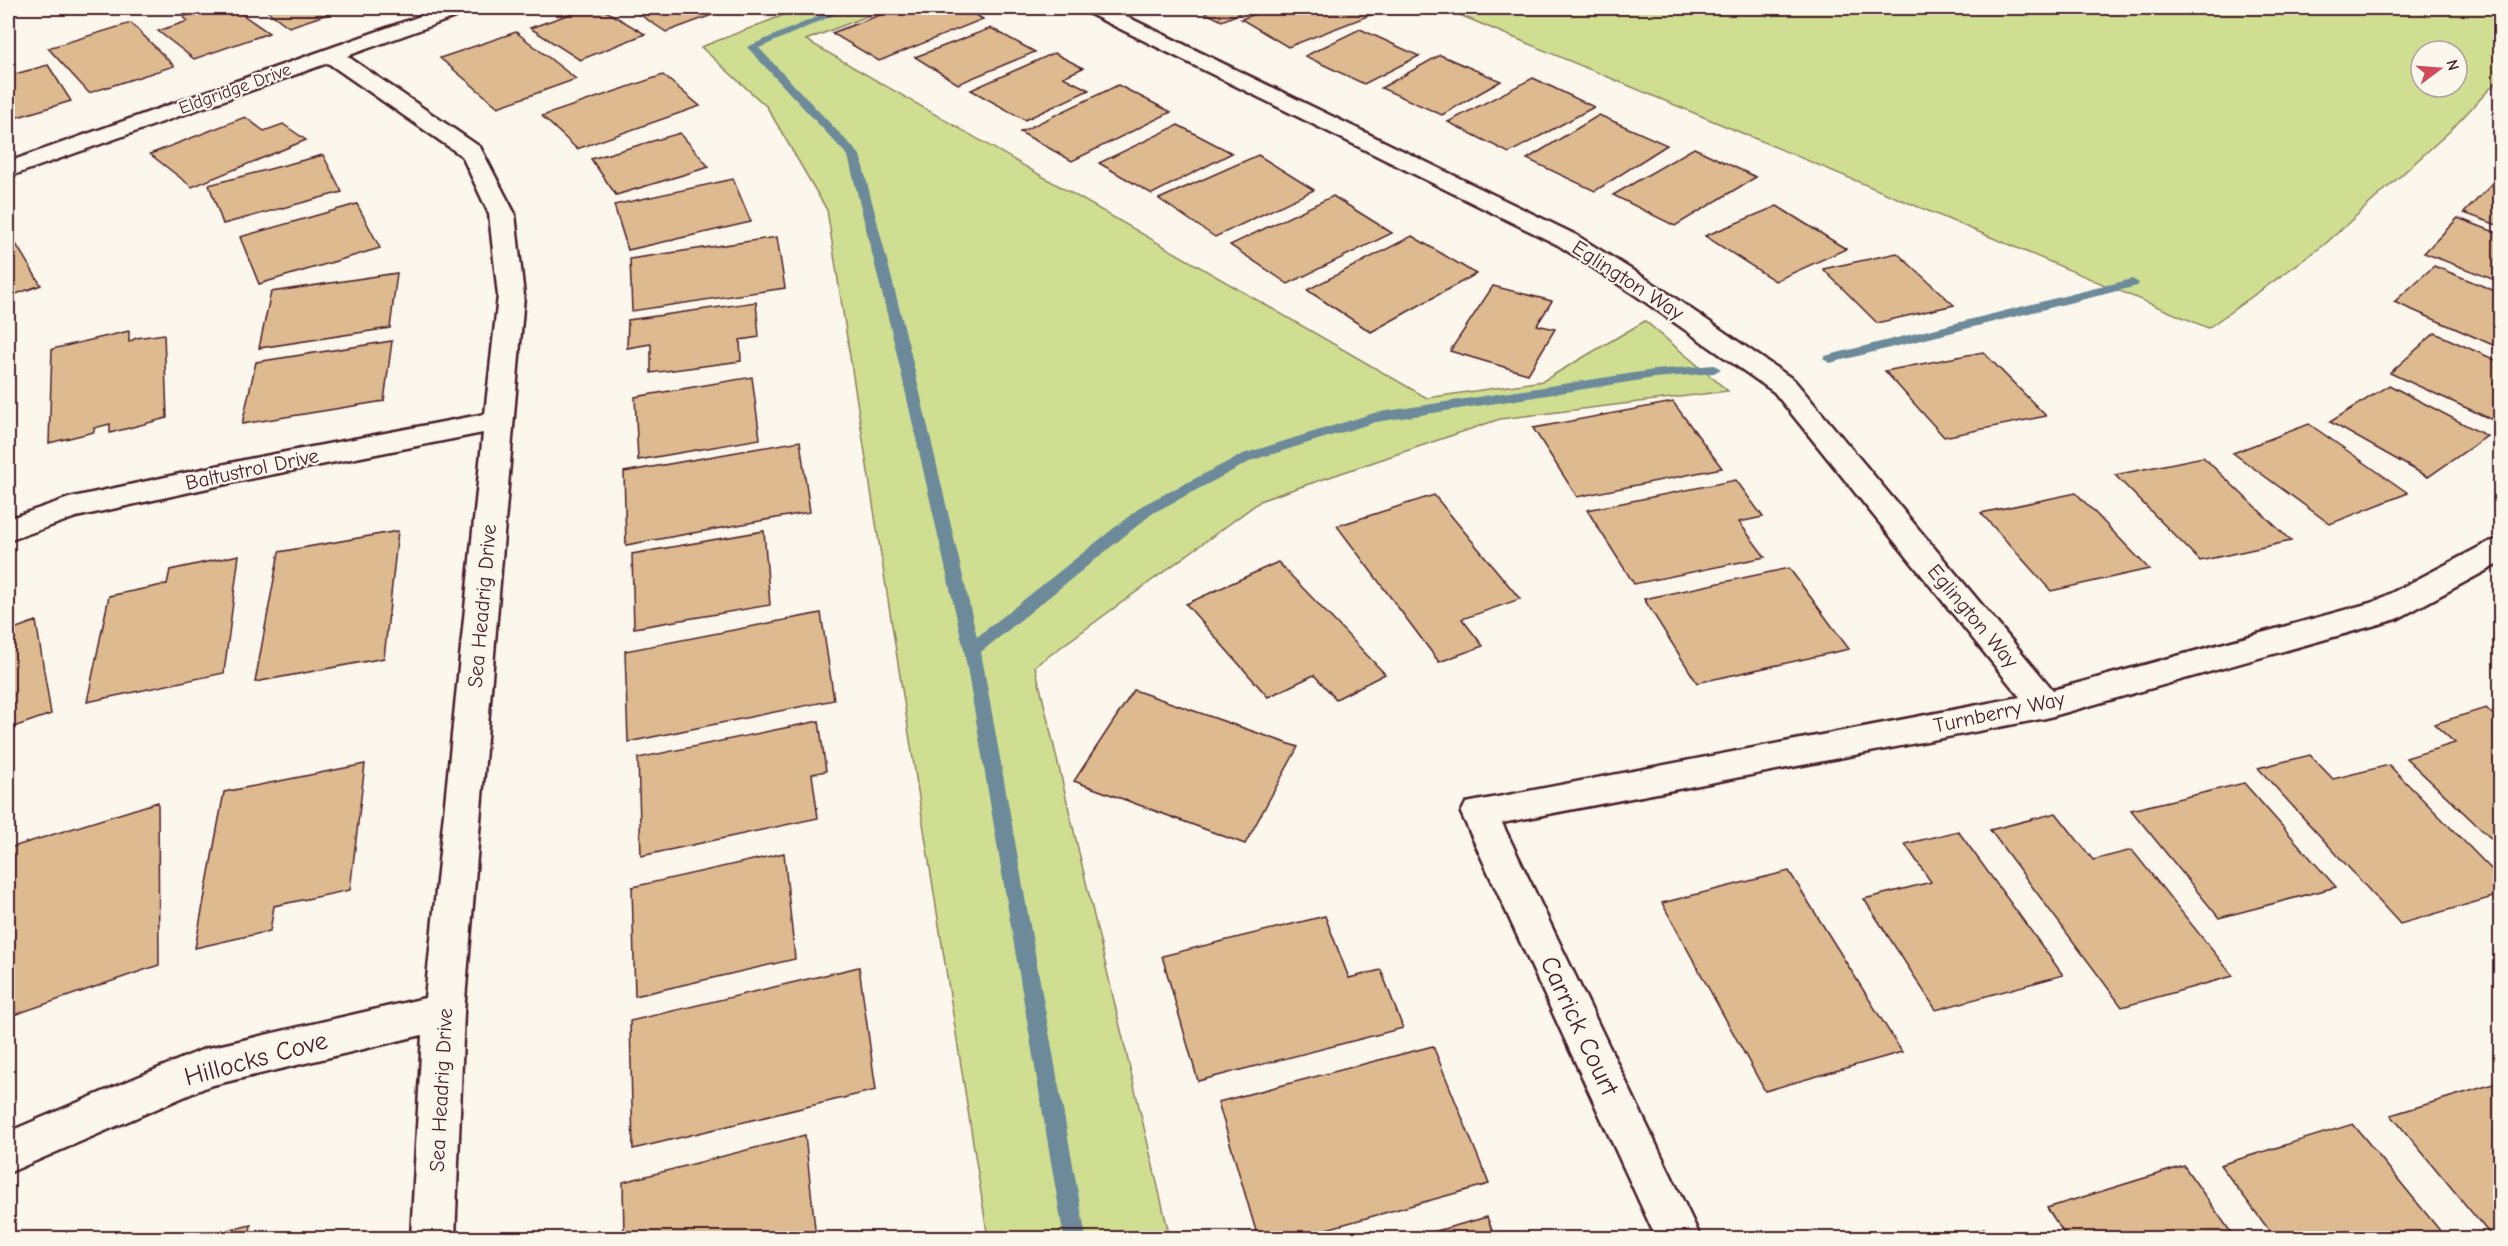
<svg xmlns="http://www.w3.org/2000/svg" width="2508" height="1246" font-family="'Comic Neue',sans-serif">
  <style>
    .green { fill: #d0de92; stroke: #8d7e5e; stroke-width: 1.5; fill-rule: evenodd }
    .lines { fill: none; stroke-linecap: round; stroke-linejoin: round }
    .stream { fill: #6c8a99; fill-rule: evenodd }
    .building { fill: #ddba8f; stroke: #4a1f2b; stroke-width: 1.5 }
    .minor-casing { stroke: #4a1f2b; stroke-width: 5 }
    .minor { fill: #fbf7ec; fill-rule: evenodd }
    .labels { text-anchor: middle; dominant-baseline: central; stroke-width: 4.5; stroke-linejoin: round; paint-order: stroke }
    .far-street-label { font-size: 18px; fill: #4a1f2b; stroke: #fbf7ec }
    .street-label { font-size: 21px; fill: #4a1f2b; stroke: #fbf7ec }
    .near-street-label { font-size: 26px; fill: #4a1f2b; stroke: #fbf7ec }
  </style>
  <rect width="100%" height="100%" fill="#fbf7ec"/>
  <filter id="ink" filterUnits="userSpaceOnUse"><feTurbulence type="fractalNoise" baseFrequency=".0167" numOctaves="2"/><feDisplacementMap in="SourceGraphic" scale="12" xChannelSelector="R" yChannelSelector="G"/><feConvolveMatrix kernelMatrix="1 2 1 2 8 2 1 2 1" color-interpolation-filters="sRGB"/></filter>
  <g filter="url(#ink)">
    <path class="green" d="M802,8H888L806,40L1427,398L1543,381L1645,321L1728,391L1500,419L1262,500L1035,666L1170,1238H988L827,210L767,107L701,47Z
      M1443,8H2500V78L2450,131L2324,245L2208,328ZM2421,51H2457V87H2421Z"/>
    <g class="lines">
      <path class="stream" d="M837,8H850L759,48L860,155L909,346L977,637L1143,505L1243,454L1374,413L1654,370L1714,365L1721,369L1714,373L1654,378L1376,422L1253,460L1153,513L981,652L1086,1238H1064L964,650L895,346L848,156L747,47Z
        M2132,279L2139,283L2137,286L1830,363L1823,359L1825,356Z"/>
    </g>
    <path class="building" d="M210,8H233L269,33L194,59L158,31L188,21L183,17Z
      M263,8H346L289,27Z
      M587,8H601L645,34L580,60L530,28Z
      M630,8H731L666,32Z
      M898,8H963L983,19L879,61L832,33Z
      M1196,8H1252L1222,21Z
      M1273,8H1370L1378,12L1288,47L1241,19Z
      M131,23L174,66L89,93L48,48Z
      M991,28L1035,52L958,84L915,57Z
      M1360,29L1419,56L1364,84L1305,56Z
      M516,32L576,79L498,107L440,58Z
      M1054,53L1083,68L1063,77L1089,90L1025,120L971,90Z
      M1440,55L1501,81L1442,115L1381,88Z
      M48,65L71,101L8,120V72L13,70L15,74Z
      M663,75L700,106L577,149L542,116Z
      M1533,78L1594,107L1509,153L1448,122Z
      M1118,85L1171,112L1072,161L1020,132Z
      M1599,115L1667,145L1595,191L1527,159Z
      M245,117L264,131L283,124L306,140L192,187L150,154Z
      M1178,125L1232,153L1152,194L1099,163Z
      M680,133L709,167L616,195L591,159Z
      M1694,148L1756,177L1675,226L1613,195Z
      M323,155L342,192L223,224L209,185Z
      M1258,155L1314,190L1215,237L1159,199Z
      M733,179L751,222L628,250L614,205Z
      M2497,179L2500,181V226L2464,213Z
      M1333,196L1392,233L1288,284L1230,245Z
      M357,204L380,248L259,284L240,237Z
      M1777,206L1846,249L1775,281L1705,236Z
      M2458,218L2500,234V282L2424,253Z
      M8,231L41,285L8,297Z
      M1412,236L1476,274L1371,332L1307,290Z
      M777,237L785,288L632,311L630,259Z
      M1897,253L1954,305L1877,323L1823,269Z
      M2434,266L2500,293V348L2394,302Z
      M397,273L390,328L259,348L271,292Z
      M1493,286L1552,301L1537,325L1555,329L1528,374L1450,351Z
      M756,302L759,337L740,340L741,361L651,373V344L627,348L628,320Z
      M129,331V342L136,338L164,334L167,418L110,433V424L94,428V432L49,443L52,349Z
      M2435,333L2500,362V416L2495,421L2390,373Z
      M392,341L384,401L242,424L256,362Z
      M1983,352L2046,416L1944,437L1885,371Z
      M752,377L760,439L638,460L635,397Z
      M2389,385L2487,436L2428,477L2330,422Z
      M1673,402L1722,468L1577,497L1533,428Z
      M2309,424L2408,493L2330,524L2233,453Z
      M800,441L810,512L626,545L624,472Z
      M2203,457L2291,541L2200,561L2115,475Z
      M1736,480L1763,517L1739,522L1765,557L1634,584L1587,510Z
      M2076,493L2149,569L2051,591L1981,513Z
      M1434,495L1520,599L1462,619L1483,646L1439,662L1337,526Z
      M398,531L384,658L255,682L279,552Z
      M764,531L770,605L634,628L632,554Z
      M239,555L224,673L87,702L109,596L167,584L170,570Z
      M1278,562L1385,674L1336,699L1314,675L1268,697L1186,604Z
      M1789,568L1849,649L1697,683L1644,599Z
      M821,613L834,700L628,742L625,651Z
      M36,621L51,714L8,729V631Z
      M1134,690L1298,747L1245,844L1074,781Z
      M2486,708L2500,721V847L2406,758L2455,743L2434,724Z
      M819,721L826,771L812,774L818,818L641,856L638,758Z
      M2310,755L2333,779L2389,765L2500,878V895L2400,924L2258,768Z
      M365,764L350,890L274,906L270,931L195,948L224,792Z
      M2244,783L2336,887L2219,918L2131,810Z
      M158,802L159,965L8,1017L9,848Z
      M2056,813L2093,860L2132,850L2233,976L2122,1007L1990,830Z
      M1958,831L2063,975L1936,1010L1864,899L1931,882L1905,844Z
      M784,853L795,959L635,996L632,887Z
      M1789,871L1902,1052L1765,1091L1662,903Z
      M1325,916L1349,978L1381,970L1403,1028L1198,1081L1162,956Z
      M859,967L876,1090L633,1149L630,1021Z
      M1433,1046L1489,1184L1294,1238H1258L1218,1102Z
      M2500,1082V1238H2493L2391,1115Z
      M2353,1124L2446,1238H2275L2220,1165Z
      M805,1135L816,1238H624L623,1182Z
      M2184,1166L2235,1238H2067L2047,1208Z
      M1487,1217L1495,1238H1411Z
      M251,1225L249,1238H195Z
      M1984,1229L1990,1238H1951Z"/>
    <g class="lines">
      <g class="minor-casing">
        <path id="minor" d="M443,8H473L469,12L347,56L480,147L515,214L524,296L464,1012L455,1238H411L422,1035L209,1086L8,1173V1132L204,1049L425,998L483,433L249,479L76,517L8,541V519L69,498L249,459L485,414L498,296L489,214L462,156L328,63L8,177V162Z
          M1082,8H1109L1576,235L1656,285L1794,380L2053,690L2374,602L2489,542L2500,539V563L2397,619L2046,718L1502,823L1701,1238H1656L1461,813L1466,803L2020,697L1774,392L1638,297L1558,245L1086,12Z"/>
      </g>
      <use href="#minor" class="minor"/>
    </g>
  </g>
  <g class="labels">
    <g class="far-street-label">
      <text transform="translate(235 89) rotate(-20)">Eldgridge Drive</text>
    </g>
    <g class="street-label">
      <text transform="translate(1628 280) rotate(33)">Eglington Way</text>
      <text transform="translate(252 469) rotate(-12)">Baltustrol Drive</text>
      <text transform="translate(482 606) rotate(-85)">Sea Headrig Drive</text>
      <text transform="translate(1973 616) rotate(50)">Eglington Way</text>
      <text transform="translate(1999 712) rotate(-12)">Turnberry Way</text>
      <text transform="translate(441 1090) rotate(-87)">Sea Headrig Drive</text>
    </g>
    <g class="near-street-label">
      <text transform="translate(1579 1026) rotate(65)">Carrick Court</text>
      <text transform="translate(256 1059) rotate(-15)">Hillocks Cove</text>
    </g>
  </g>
  <rect width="2508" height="1246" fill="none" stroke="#fbf7ec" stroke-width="30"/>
  <rect x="15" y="15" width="2478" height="1216" fill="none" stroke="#4a1f2b" stroke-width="2" filter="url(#ink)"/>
  <g transform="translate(2439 69) rotate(74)"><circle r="28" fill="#fbf7ec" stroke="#b4a19f" stroke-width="1.5"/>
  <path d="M0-4.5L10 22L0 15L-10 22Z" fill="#d1495b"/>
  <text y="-9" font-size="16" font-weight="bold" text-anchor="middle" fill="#4a1f2b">N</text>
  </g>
</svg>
